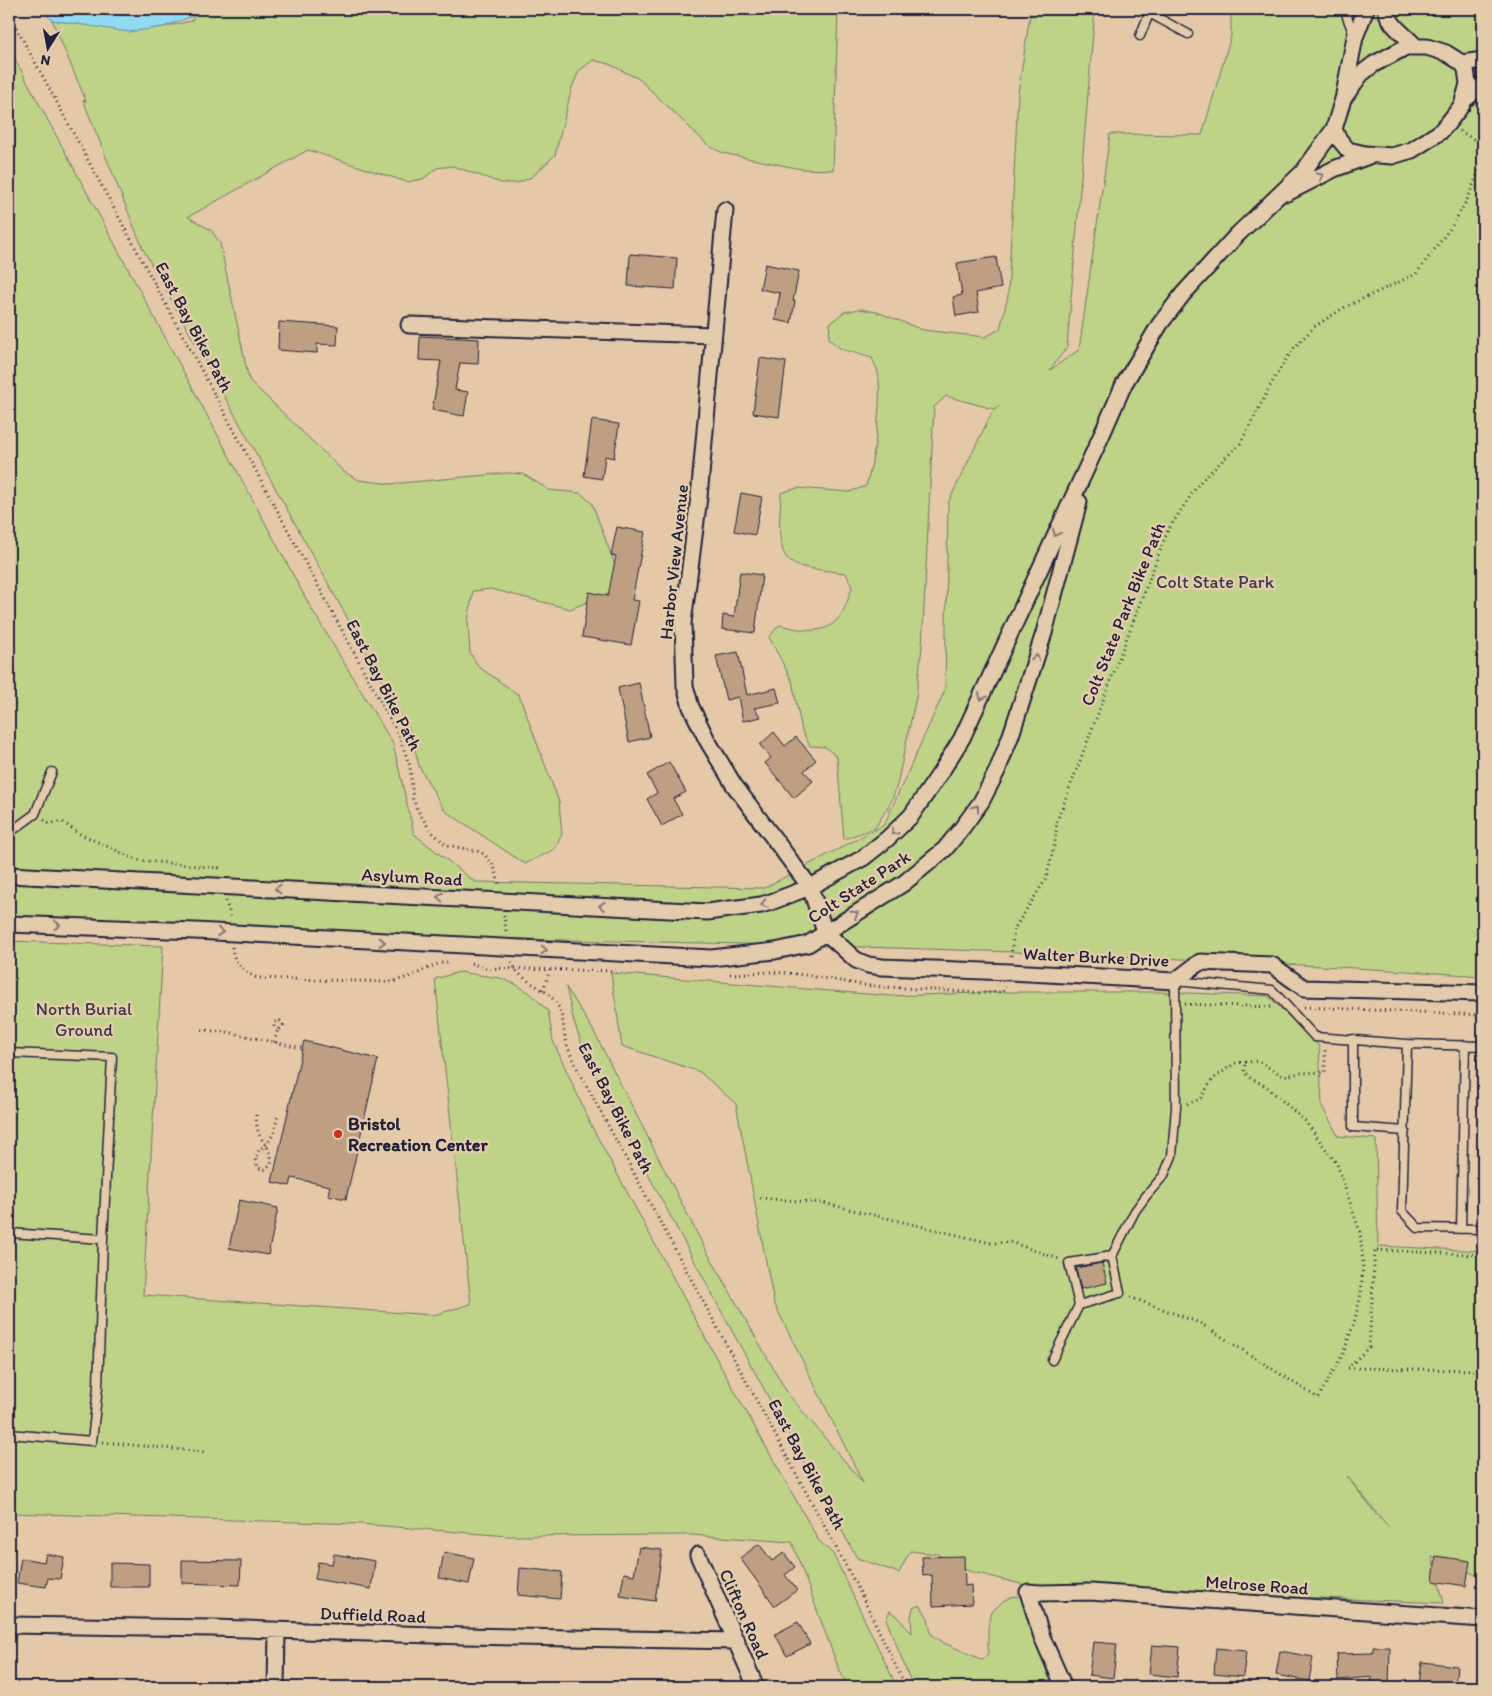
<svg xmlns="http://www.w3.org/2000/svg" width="1492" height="1696" font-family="Itim,sans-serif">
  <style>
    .green { fill: #bed388; stroke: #707a62; fill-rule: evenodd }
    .water { fill: #91dbf2; stroke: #6591a9 }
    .building { fill: #be9f84; stroke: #22223b }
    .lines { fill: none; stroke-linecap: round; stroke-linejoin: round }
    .service-casing { stroke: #22223b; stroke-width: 11 }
    .minor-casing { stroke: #22223b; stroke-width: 19 }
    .path { stroke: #22223b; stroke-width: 3; stroke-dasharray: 1 4; stroke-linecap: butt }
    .service { stroke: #e4cbac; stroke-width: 8 }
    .minor { stroke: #e4cbac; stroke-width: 15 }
    .oneway { stroke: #837674 }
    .poi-dot { fill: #c8321e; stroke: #e4cbac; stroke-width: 2 }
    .labels { text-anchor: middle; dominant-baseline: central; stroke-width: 5; stroke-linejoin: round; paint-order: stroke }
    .street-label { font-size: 18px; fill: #22223b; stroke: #e4cbac }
    .park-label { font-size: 18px; fill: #393d47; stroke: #e4cbac }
    .poi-label { font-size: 18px; font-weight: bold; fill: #22223b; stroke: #e4cbac; text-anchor: start }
  </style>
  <rect width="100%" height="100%" fill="#e4c8a8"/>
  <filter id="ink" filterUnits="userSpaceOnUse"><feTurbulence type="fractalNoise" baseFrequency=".02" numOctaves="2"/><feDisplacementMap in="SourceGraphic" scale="10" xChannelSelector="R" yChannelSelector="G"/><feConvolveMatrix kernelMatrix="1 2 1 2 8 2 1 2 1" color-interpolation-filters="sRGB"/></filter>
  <g filter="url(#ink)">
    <path class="green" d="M200,9H838L833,170L801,169L723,153L709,146L639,79L609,64L593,60L579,71L572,87L555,155L532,177L517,183H501L453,166L437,168L423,179L407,182L308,150L188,217L211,230L220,243L249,380L344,472L359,480L391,484L507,473L523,474L549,490L580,493L592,503L619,576L615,591L570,609L491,589L473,591L468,622L470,653L479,667L519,695L559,802L562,834L555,849L525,864L444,810L419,766L411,733L143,249L83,100L86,101L52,20L129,31L163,27L191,21Z
      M1031,9H1095L1067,347L1050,370L1079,350L1110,134L1202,135L1231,36V9H1483V976C1276,962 1069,953 861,947C577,939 293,936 9,924V48L311,608L393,744L414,834L475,882L764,888L884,825L945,690L948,503L992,412L999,406L993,409L946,396L934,407L922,647L916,697L897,785L892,800L875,828L844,839L837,757L825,747L810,746L802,731L792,681L769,637L779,625C800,629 825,638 840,616C846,608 849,596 852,587L846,573C831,571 814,570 799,566C772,559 781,515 781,493L797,488L849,492L866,486C874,462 883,398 878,373C877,368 874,363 872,358L841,349L829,339L830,323L844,312L859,309L877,312L923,330L985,337L1000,329L1008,296L1018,93Z
      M9,941L163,946L143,1295L434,1315L471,1304L435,979L459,972L500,978L515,984L530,993L548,1011L553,1041L592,1127L721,1367L819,1541L833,1554L897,1687H848L838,1667L792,1542L692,1535L508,1536L360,1524L9,1513Z
      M611,973L891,996L1003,992H1159L1268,996L1319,1046L1322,1106L1338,1136L1376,1139L1378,1246L1483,1251V1578L1432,1556L1444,1603L1029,1586L961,1569L937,1554L910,1551L899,1573L857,1558L726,1320L588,1062L574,1022L566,987L593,1030L701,1241L788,1394L863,1483L774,1303L736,1104L700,1072L622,1046ZM1347,1476L1390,1529L1378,1517Z
      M1019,1596L1027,1598L1032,1630L1052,1687H913L886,1619L890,1611C899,1617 904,1626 912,1633L911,1617L913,1608L920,1605L928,1618L931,1634L944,1643L983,1660L988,1653V1628L992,1612L1003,1601L1011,1597Z"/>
    <path class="water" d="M42,9H199L193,16L163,27L129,32L52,20Z"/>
    <path class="building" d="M630,254L677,258L675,289L628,286Z
      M996,257L1001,288L976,293L979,312L956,316L953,297L962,295L957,263Z
      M765,264L799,271L793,301H795L791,323L775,320L780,293L760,289Z
      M279,322L338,326L337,345L317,344V353L278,350Z
      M420,336L479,339L478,364L460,363L455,390L468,392L464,416L432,410L441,361L419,360Z
      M760,358L786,362L779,417L753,413Z
      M592,420L619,424L614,458L605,456L602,479L584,476Z
      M741,493L762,497L755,535L734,531Z
      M617,527L645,532L632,600L639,601L631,645L582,637L589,592L608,596L616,556L611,555Z
      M740,572L762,575L755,633L722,629L723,615L734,617Z
      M738,652L747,695L776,688L780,703L754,708L761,717L743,721L738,697L726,700L716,656Z
      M639,683L650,737L629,742L618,688Z
      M774,732L785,746L796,737L816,760L804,771L813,781L794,798L765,763L771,758L760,745Z
      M669,762L686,792L673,799L682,814L662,826L647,799L657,793L647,775Z
      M304,1041L378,1059L346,1199L328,1195L330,1186L292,1178L290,1186L272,1182Z
      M239,1200L278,1208L268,1255L229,1248Z
      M1102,1263L1107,1283L1081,1289L1076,1268Z
      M759,1544L772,1561L784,1553L795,1567L785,1575L797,1590L775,1606L740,1558Z
      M639,1547L662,1550L655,1601L620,1596L624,1573L634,1575Z
      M444,1552L474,1558L469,1584L439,1578Z
      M46,1554L64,1557L60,1579L48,1578L46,1587L17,1583L21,1558L44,1562Z
      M334,1554L375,1561L371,1589L315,1579L318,1562L332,1564Z
      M964,1556L965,1586L971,1585L972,1604L933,1606L932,1575L923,1576L922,1557Z
      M1436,1556L1470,1561L1466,1586L1433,1581Z
      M182,1560L241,1561L240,1585L182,1583Z
      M110,1563L149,1564V1587H110Z
      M520,1568L562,1572L560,1599L518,1595Z
      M798,1622L810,1644L787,1656L775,1634Z
      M1093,1642L1117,1644L1113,1678L1089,1675Z
      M1152,1645L1180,1647L1177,1677L1149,1674Z
      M1373,1647H1390L1389,1687H1371L1372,1677L1338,1680L1337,1654L1373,1653Z
      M1216,1648L1246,1651L1243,1677L1214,1674Z
      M1280,1651L1313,1657L1309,1681L1276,1675Z
      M1422,1662L1457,1666L1455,1687L1419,1685Z"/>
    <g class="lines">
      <g class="service-casing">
        <path id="service" d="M1348,9L1347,17L1354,35
          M1149,13L1188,34
          M1140,36L1151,9
          M9,833L35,814L52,772
          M1353,1039V1127L1405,1131
          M1483,1046L1407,1044L1402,1211L1418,1228L1483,1229
          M9,1053L112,1057L103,1239
          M1461,1229L1465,1045
          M9,1233L103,1239L98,1387L92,1441L9,1434
          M1112,1256L1069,1263L1079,1305L1120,1293L1112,1256L1135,1211L1146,1196L1164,1175L1172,1156L1176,1107L1175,981L1272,990L1315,1037L1407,1044
          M1052,1360L1079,1305"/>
      </g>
      <g class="minor-casing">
        <path id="minor" d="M1386,9C1389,26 1405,34 1416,47
          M1462,63L1483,60
          M1344,94L1355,37L1366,9
          M1463,101L1483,85
          M1287,193L1334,169L1371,155
          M725,210L699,497L683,623L685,686L691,707L707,740L734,785L810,887L825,932L856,960L868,965L882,967L1009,972L1175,981L1200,962L1272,965L1304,988L1483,993
          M409,325L713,335
          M9,875L707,912L761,905L771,902L810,887L863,858L887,839L911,816L941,772L962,738L1099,441L1124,384L1160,324L1183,294L1237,235L1303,172L1334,129L1343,99L1361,74L1374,64L1406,47H1427L1446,53L1462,63L1466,69L1468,84L1462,105L1448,123L1440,132L1412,150L1392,156L1365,154L1348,150L1338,138L1334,129
          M9,924L195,931L711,958L775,951L808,944L904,883L945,849L962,828L981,802L997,771L1011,735L1044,633L1079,502
          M698,1555L756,1687
          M9,1625L212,1628L465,1636L737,1641
          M276,1687L277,1631
          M1064,1687L1042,1637L1028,1592L1041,1593L1090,1592L1483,1619"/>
      </g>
      <path class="path" d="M9,14L397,732L410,766L413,799L418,811L425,822L432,832L446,845L477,851L484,854L494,866L500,887
        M1460,131L1483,145
        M44,820L49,823L63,822L76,832L137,860L219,868L220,870
        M226,901L231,919
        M504,915L506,931
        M232,947C234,965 242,970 257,978L391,982L412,976L438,964L447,962
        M1011,956L1014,929L1046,879L1055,842L1057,821L1168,530L1199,483L1240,444L1275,377L1293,349L1314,327L1343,308L1416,274L1452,226L1467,200L1483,161
        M512,962C519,982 542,985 554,1000C565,1013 562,1030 567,1044C569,1052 573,1059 576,1066L860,1592L906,1687
        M471,963L484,968L619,971
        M730,974L770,972L798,974L870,986L985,993L1003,992L1006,987
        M543,990L550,970
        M1185,1004L1272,1007
        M1304,1007L1483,1015
        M202,1030L227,1032L301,1048
        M274,1042L278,1029H280L283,1025L280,1021H277L274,1023V1027L278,1029
        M1187,1104L1200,1099L1213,1079L1235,1063L1258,1061L1283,1076L1301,1073L1325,1072V1050
        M256,1115C256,1120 257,1126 258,1131C262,1144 273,1148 271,1164L265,1169L258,1168L255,1159L259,1150L266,1145L267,1144L274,1133L278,1114
        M760,1198L823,1203L991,1243L1010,1242L1059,1259
        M1483,1255L1375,1250L1369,1347L1348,1368L1483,1370
        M1130,1297L1200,1323L1318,1398L1343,1354L1354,1323L1361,1294L1363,1264L1360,1232L1337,1164L1305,1121L1267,1087L1249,1077L1244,1072L1245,1063
        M103,1442L204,1452"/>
      <use href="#service" class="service"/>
      <use href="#minor" class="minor"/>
    </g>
    <defs><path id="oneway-chevron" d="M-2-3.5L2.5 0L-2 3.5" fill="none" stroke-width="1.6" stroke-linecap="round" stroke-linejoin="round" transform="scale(1.25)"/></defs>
    <g class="oneway">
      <use href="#oneway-chevron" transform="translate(1320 176) rotate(-28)"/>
      <use href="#oneway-chevron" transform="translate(1056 533) rotate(115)"/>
      <use href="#oneway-chevron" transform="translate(1036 658) rotate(-73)"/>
      <use href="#oneway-chevron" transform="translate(982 697) rotate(115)"/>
      <use href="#oneway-chevron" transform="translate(976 808) rotate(-55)"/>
      <use href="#oneway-chevron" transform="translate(894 832) rotate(133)"/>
      <use href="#oneway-chevron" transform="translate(278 889) rotate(-177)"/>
      <use href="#oneway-chevron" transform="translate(440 897) rotate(-177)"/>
      <use href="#oneway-chevron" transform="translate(764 904) rotate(165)"/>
      <use href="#oneway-chevron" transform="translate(602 906) rotate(-177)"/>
      <use href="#oneway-chevron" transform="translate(855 914) rotate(-31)"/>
      <use href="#oneway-chevron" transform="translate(57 925) rotate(2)"/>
      <use href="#oneway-chevron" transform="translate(220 932) rotate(4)"/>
      <use href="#oneway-chevron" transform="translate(382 942) rotate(3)"/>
      <use href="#oneway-chevron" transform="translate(544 950) rotate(3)"/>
    </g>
  </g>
  <circle class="poi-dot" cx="338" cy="1134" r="5"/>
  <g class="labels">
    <g class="street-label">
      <text transform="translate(194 327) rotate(62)">East Bay Bike Path</text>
      <text transform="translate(674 562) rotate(-84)">Harbor View Avenue</text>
      <text transform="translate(1123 614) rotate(-68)">Colt State Park Bike Path</text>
      <text transform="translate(384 685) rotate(63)">East Bay Bike Path</text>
      <text transform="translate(412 877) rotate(3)">Asylum Road</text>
      <text transform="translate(859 887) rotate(-33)">Colt State Park</text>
      <text transform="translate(1096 957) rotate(3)">Walter Burke Drive</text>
      <text transform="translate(616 1108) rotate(63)">East Bay Bike Path</text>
      <text transform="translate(807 1464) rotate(62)">East Bay Bike Path</text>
      <text transform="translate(1257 1585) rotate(4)">Melrose Road</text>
      <text transform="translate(744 1614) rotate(66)">Clifton Road</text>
      <text transform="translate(373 1615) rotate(2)">Duffield Road</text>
    </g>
    <g class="park-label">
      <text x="1215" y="582">Colt State Park</text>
      <text x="84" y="1009">North Burial<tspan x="84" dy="21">Ground</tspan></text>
    </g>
    <g class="poi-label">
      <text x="348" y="1124">Bristol<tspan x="348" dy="21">Recreation Center</tspan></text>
    </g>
  </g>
  <rect width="1492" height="1696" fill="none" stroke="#e4cbac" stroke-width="30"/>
  <rect x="15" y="15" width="1462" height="1666" fill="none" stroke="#22223b" stroke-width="2" filter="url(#ink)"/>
  <g transform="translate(48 48) rotate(191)" stroke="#e4cbac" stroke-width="4" paint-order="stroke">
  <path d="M0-4L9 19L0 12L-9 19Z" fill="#22223b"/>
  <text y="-8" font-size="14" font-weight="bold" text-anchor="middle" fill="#22223b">N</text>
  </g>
</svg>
